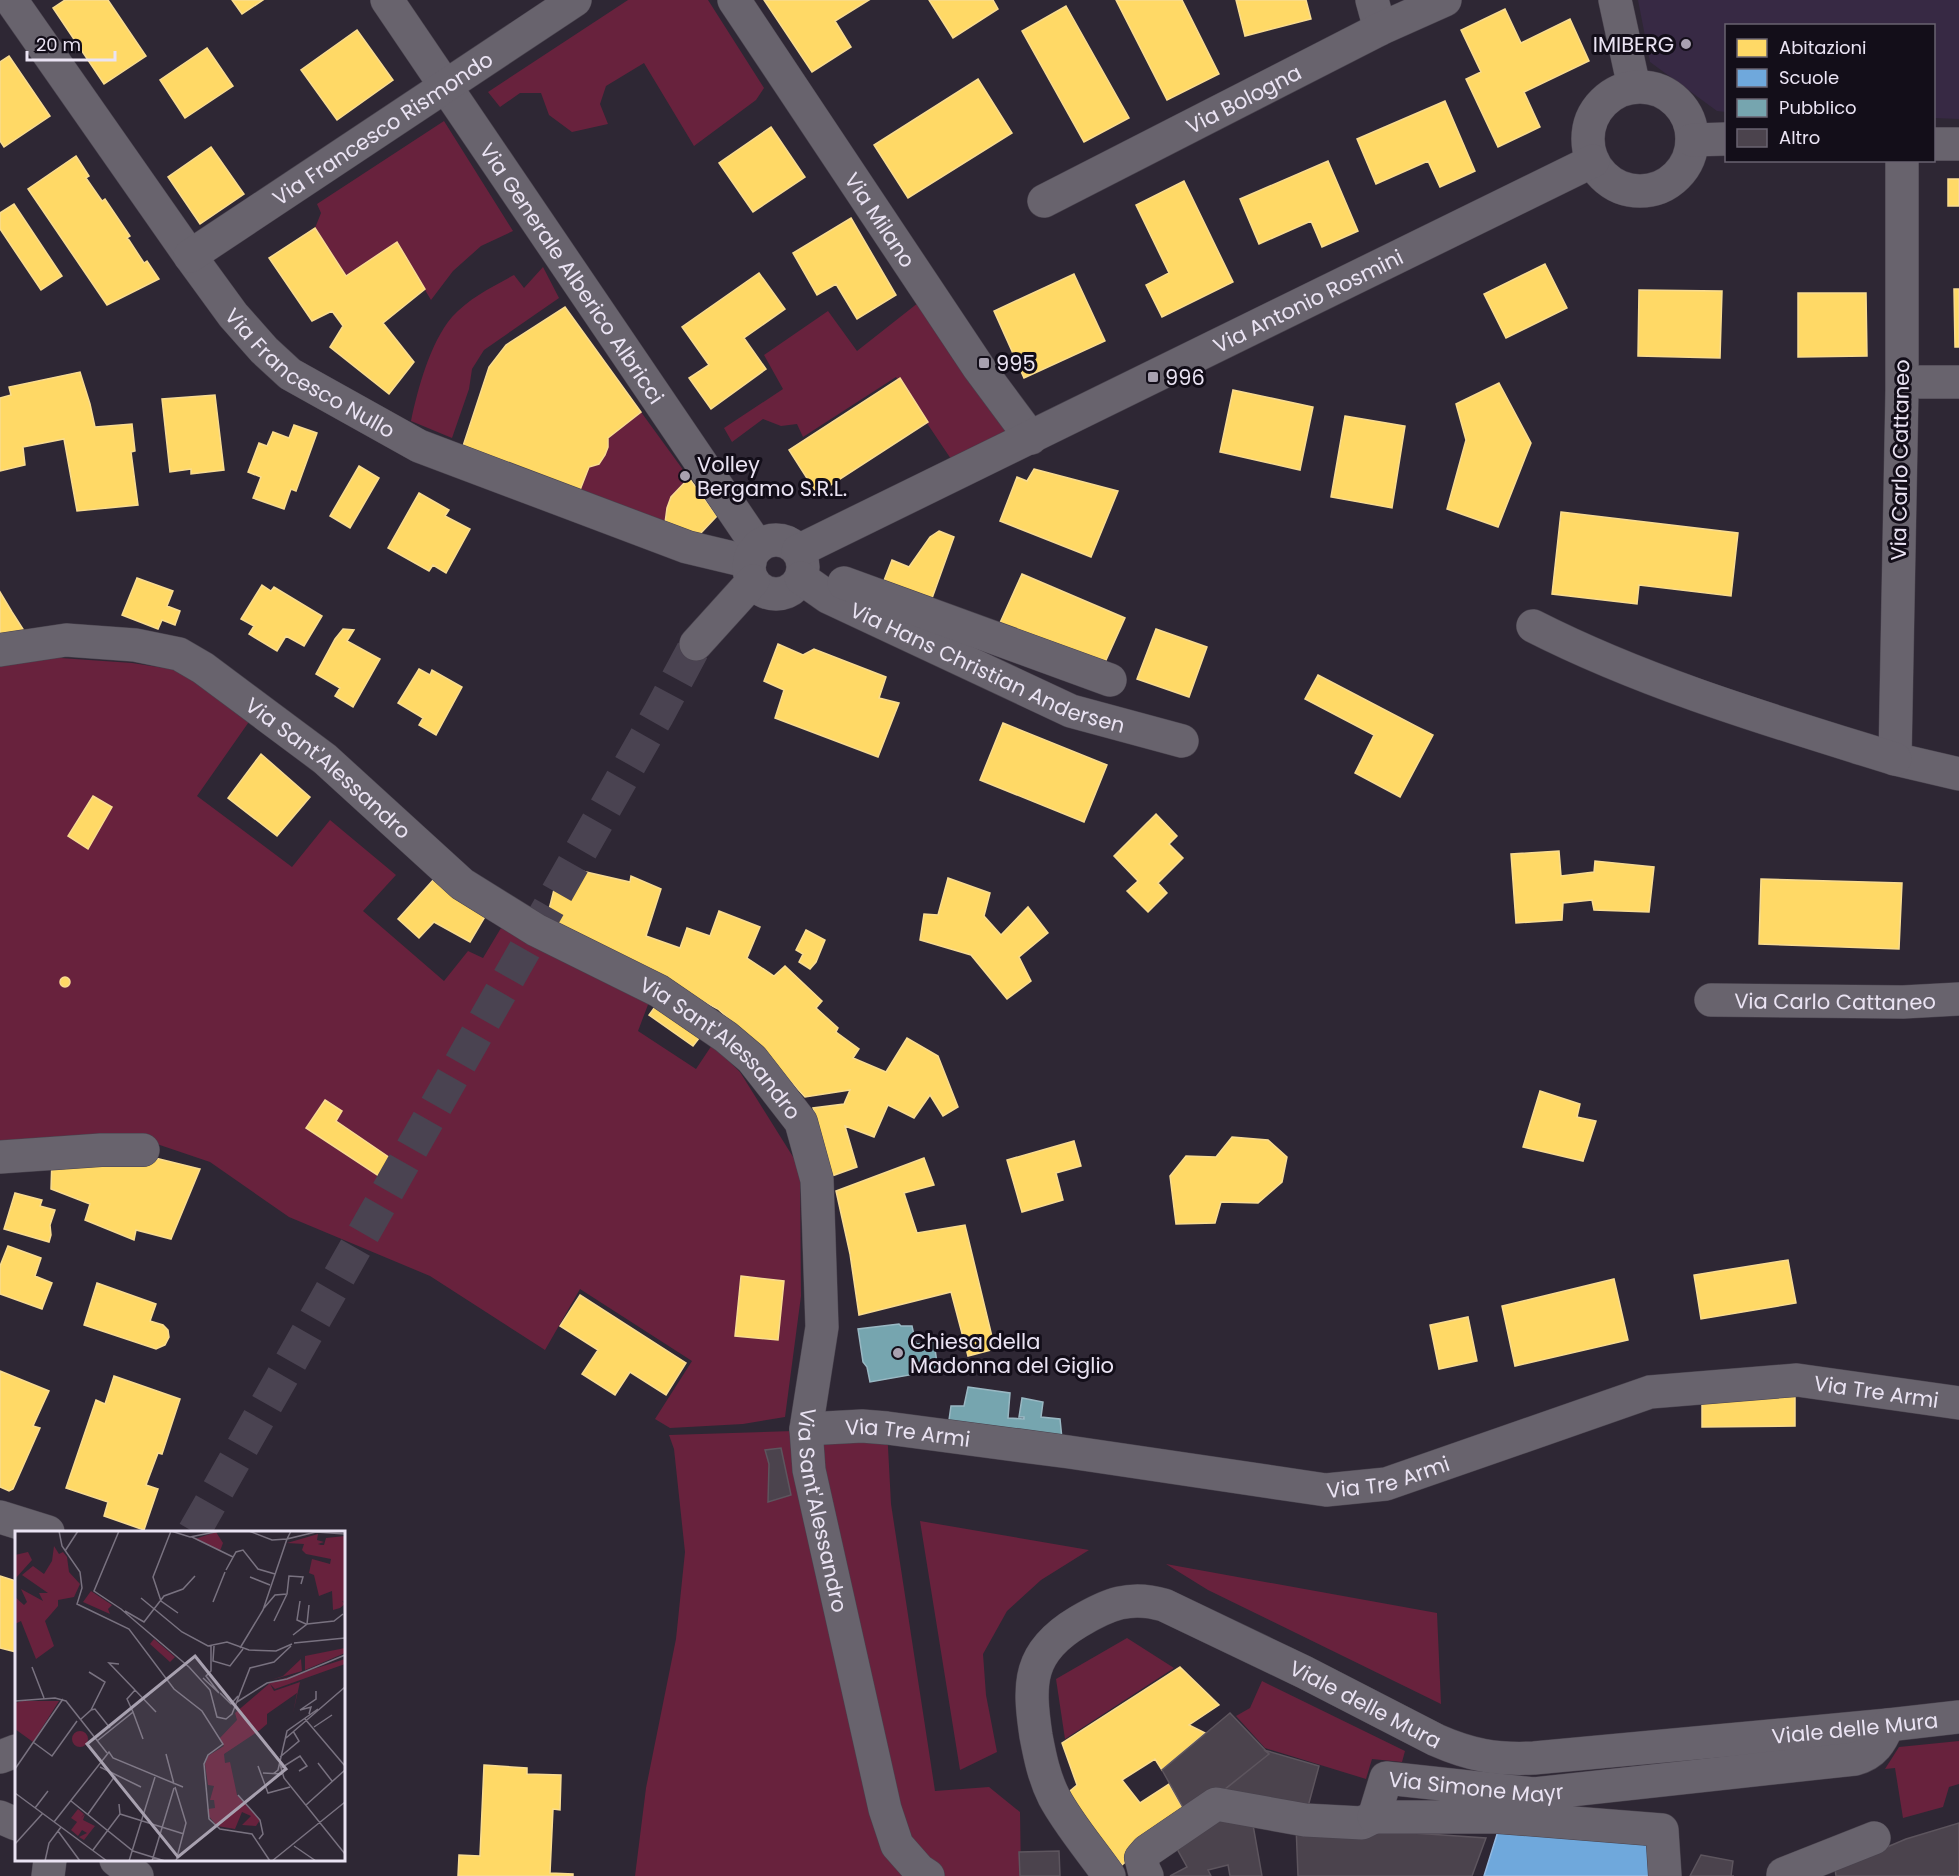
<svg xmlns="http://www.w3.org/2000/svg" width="1959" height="1876" font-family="Poppins,sans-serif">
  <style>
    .built { fill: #372944 }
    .green { fill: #68223d }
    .homes { fill: #ffd966; stroke: #f9dc90; stroke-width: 1.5 }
    .schools { fill: #6fa8dc; stroke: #94bae3; stroke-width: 1.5 }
    .public { fill: #76a5af; stroke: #99b8c3; stroke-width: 1.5 }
    .building { fill: #4b434d; stroke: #5d555e; stroke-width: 1.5 }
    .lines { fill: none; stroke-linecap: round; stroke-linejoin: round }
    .minor-tunnel { stroke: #4a4351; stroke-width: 33; stroke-dasharray: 33 16; stroke-linecap: butt }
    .minor-casing { stroke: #49434e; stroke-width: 34 }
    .minor { stroke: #68636d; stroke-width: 33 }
    .poi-dot { fill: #a8a1b0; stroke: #130e19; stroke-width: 2 }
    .labels { text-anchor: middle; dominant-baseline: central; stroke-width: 6; stroke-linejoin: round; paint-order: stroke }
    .poi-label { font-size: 21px; fill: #eae3f3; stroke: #130e19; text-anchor: start }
    .street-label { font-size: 21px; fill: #eae3f3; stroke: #130e19 }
    .inset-road { fill: none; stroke: #797280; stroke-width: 1.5 }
    .view { fill: #a8a1b0; fill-opacity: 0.15; stroke: #a8a1b0; stroke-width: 3 }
    .inset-edge { fill: none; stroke: #eae3f3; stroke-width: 3 }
  </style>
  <rect width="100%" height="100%" fill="#2e2734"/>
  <path class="built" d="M1638,0H1959V119L1934,118V26H1726V112L1717,111L1650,62Z"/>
  <path class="green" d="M628,0H708L764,88L756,100L694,146L644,63L606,86L600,104L608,124L572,132L549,115L541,93H520L500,107L488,92Z
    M444,121L513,231L481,246L453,271L431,300L397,243L346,276L315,228L321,213L317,204Z
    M543,267L559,298L484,350L472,369L469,389L452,438L411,421C418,388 430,343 452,317C469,298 492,287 514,275L524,288Z
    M923,299L1017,434L951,459L896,377L803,437L797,424L781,426L763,419L732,442L724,428L783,389L764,355L828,311L857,351Z
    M641,412L689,478C673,494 667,500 665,523L580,490L589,467C603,464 608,452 608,438Z
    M46,657L132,663L190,672L253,716L197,796L292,867L330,820L396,875L363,911L444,981L468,951L483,958L501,928L649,1002L638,1031L696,1069L712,1045L740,1072L800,1168L801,1296L785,1417L743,1424L670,1428L655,1419L692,1361L580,1289L545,1350L430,1276L289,1217L210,1162L148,1141L0,1152V666Z
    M887,1428L891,1504L935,1791L989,1787L1020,1812L1021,1876H635L646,1788L676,1639L685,1552L674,1449L669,1435Z
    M920,1521L1089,1550L1041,1580L1007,1611L983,1654L986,1695L997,1752L960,1770Z
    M1166,1564L1437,1613L1441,1704L1208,1590Z
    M1127,1638L1174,1668L1065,1739L1056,1679Z
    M1262,1681L1405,1751L1402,1762L1372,1759L1366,1779L1265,1748L1236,1716L1250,1708Z
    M1959,1741V1784L1949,1787L1943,1807L1903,1818L1895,1768L1885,1769L1899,1747Z"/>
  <path class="homes" d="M65,0H108L146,56L104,84L53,8Z
    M232,0H263L242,14Z
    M764,0H869L835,21L851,47L812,72Z
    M929,0H993L998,9L953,38Z
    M1116,0H1182L1219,74L1167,100Z
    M1236,0H1306L1311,19L1245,36Z
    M1066,6L1129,118L1084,142L1022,31Z
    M1505,9L1521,43L1570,19L1589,61L1524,92L1540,127L1498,147L1466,79L1481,72L1461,30Z
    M357,30L393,80L337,120L301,70Z
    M207,48L233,86L185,118L160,80Z
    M9,56L50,116L4,147L0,141V62Z
    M978,79L1012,133L908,198L874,145Z
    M1445,101L1475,171L1440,187L1428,161L1376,184L1357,139Z
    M771,127L805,177L753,212L719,163Z
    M211,147L244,194L200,224L168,177Z
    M76,156L89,176L86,178L102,201L105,199L130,236L127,238L129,240L144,263L147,261L159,279L107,305L28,189Z
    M1328,161L1358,231L1322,247L1311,221L1259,244L1240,199Z
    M1948,179H1959V206H1948Z
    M1184,181L1233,282L1162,317L1146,285L1169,273L1136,205Z
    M14,204L62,276L41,290L0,229V213Z
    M851,218L896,295L857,319L836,284L817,295L793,253Z
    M315,228L346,276L397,242L425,289L383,323L414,362L389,394L330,347L343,326L332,311L312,321L269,258Z
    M1545,264L1567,308L1506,338L1484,294Z
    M759,273L785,309L744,338L766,369L711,409L689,378L709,365L682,327Z
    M1074,274L1105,341L1024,378L994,311Z
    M1954,289H1959V347H1955Z
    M1639,290L1722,291L1720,358L1638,356Z
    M1798,293H1866L1867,356L1798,357Z
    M565,307L641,412L608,438V447L605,455L599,464L589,467L580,490L463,446L489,367L506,345Z
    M80,372L90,404L95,427L132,424L135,451L131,452L138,505L77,511L64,439L23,447L25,465L0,471V398L11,395L9,387Z
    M900,378L928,422L817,494L789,450Z
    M1499,383L1531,443L1498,527L1447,509L1466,440L1456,404Z
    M1233,390L1313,407L1300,470L1220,452Z
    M215,395L224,470L191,474V469L170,472L162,399Z
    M1345,416L1405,426L1392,508L1331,497Z
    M294,425L317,433L296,491L291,489L284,509L253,498L261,477L248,472L259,443L267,446L273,432L289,438Z
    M359,466L379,478L350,528L330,516Z
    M1034,469L1118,491L1091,557L1000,521L1017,477L1027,481Z
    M689,478L717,516L698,536L665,523L667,508L671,497Z
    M419,493L449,510L445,516L470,529L446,573L433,565L429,571L388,548Z
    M1561,512L1738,533L1731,596L1639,585L1637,604L1552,594Z
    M939,531L954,537L931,601L883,583L892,560L909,567L930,537Z
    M1022,574L1125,618L1102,669L999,625Z
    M137,578L173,591L167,606L180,611L175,625L162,620L158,629L122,615Z
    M262,585L271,591L274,587L322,616L304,646L286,636L277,651L249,634L254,626L241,619Z
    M0,592L12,612L28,637L0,641Z
    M343,629L354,630L347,641L380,659L353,707L335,696L340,688L316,674L335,639Z
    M1156,629L1207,647L1189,697L1137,679Z
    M778,644L803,655L814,649L886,677L879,698L899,703L878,757L775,718L784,690L764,681Z
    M419,669L430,675L432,670L462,687L436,735L419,725L423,718L398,703Z
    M1318,675L1433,735L1400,797L1355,773L1374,735L1305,699Z
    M1003,723L1107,765L1084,822L980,780Z
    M261,754L310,797L277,836L228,798Z
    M93,796L112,807L88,849L68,836Z
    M1156,814L1177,836L1169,844L1183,858L1158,883L1167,893L1148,912L1127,891L1138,881L1114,856Z
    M1559,851L1561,876L1594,872L1595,861L1654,867L1649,912L1594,910L1592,900L1563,903L1562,920L1516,923L1511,854Z
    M560,866L630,882L631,876L661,889L646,936L680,948L687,928L710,936L719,911L760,927L747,958L774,976L785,966L822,1001L816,1008L838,1028L836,1032L859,1049L853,1058L886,1072L907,1038L938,1056L958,1107L943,1116L930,1095L914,1118L888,1105L874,1137L845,1126L857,1167L832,1176L813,1108L844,1104L850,1090L805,1097L753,1041L718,1009L546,921Z
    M435,878L486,915L470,942L434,922L419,938L398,919Z
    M948,878L990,893L984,916L1001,935L1028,907L1048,933L1019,957L1031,981L1007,999L971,955L920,940L924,914L938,915Z
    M1761,879L1902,883L1899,949L1759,944Z
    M806,930L825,940L816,962L810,969L799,962L803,954L796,950Z
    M60 982a5 5 0 1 1 10 0a5 5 0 1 1-10 0Z
    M657,1004L703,1033L693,1046L649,1015Z
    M1540,1091L1580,1104L1577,1117L1596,1121L1583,1161L1523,1147Z
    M325,1100L342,1111L336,1121L409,1171L397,1188L306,1128Z
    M1232,1137L1268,1140L1287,1157L1282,1182L1258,1203L1221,1202L1215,1223L1176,1224L1170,1176L1186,1156L1216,1157Z
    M1074,1141L1081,1166L1056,1173L1063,1200L1022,1212L1007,1160Z
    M139,1154L200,1169L171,1239L136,1230L134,1240L85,1220L90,1204L51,1189L52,1158Z
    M924,1158L934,1185L904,1193L917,1233L965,1225L995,1349L968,1356L951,1292L859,1315L850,1254L836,1191Z
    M15,1193L42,1200L40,1206L55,1210L50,1225L51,1235L49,1242L4,1229Z
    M8,1246L41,1258L35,1276L52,1283L42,1309L0,1294V1266Z
    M1788,1260L1796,1303L1701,1319L1694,1275Z
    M741,1276L784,1281L778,1340L735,1336Z
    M1614,1279L1628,1340L1515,1366L1502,1306Z
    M97,1283L156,1304L150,1321L163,1325L168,1330L169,1337L165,1345L156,1349L84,1325Z
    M580,1295L686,1363L666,1395L630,1372L615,1395L582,1374L598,1350L560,1326Z
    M1468,1317L1477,1361L1439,1369L1430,1325Z
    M0,1371L49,1391L33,1426L40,1428L13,1489L9,1491L0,1487Z
    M114,1376L180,1399L162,1454L158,1453L146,1485L158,1489L144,1530L104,1516L108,1502L66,1488L96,1400L105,1404Z
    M1795,1395V1426L1702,1427V1396Z
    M0,1576L16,1581V1652L0,1648Z
    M1180,1667L1219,1705L1189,1725L1205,1733L1162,1770L1155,1759L1122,1780L1140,1803L1169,1784L1187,1816L1152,1838L1122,1865L1065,1795L1077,1785L1062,1743Z
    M484,1765L527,1768V1774L561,1775L560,1810L553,1809L550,1873L573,1874V1876H458L459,1855L480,1856Z"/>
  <path class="schools" d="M1499,1828L1652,1834L1649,1876H1484Z"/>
  <path class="public" d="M899,1324L901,1326H912L916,1344L934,1342L938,1370L870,1382L867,1367L863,1362L858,1329Z
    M968,1387L1010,1393L1008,1418L1024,1419V1417H1019L1022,1398L1043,1402L1041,1417L1060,1419L1062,1439L948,1427L951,1406H964Z"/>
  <path class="building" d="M781,1448L791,1495L768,1502L769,1464L765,1450Z
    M1230,1713L1269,1754L1189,1818L1162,1770Z
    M1264,1750L1319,1766L1306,1814L1215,1797L1269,1754Z
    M1216,1810L1252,1819L1262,1876H1230L1228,1865L1208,1870L1211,1876H1170L1187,1867L1171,1838Z
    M1959,1823V1876H1836L1835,1869L1906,1839Z
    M1296,1825L1486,1838L1472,1876H1298Z
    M1059,1851L1060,1876H1020L1019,1852Z
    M1701,1855L1733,1861L1731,1876H1734H1690Z"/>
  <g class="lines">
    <path class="minor-tunnel" d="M194,1532L658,715L696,644"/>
    <g class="minor-casing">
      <g id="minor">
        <path id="s1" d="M11,0L190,256L233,315L264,350L290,374L419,446L687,547L750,562"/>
        <path id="s2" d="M387,0L758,547"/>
        <path id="s3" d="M734,0L979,368L1031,438"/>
        <path d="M1372,0L1380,29"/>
        <path d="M1615,0L1634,87"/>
        <circle cx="1640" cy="139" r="52"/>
        <path d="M1692,140L1726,139"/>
        <path d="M1934,144H1959"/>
        <path d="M1902,160V390L1895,759L1959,774"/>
        <path id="s4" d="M1044,201L1380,29L1445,0"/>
        <path id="s5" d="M190,256L575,0"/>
        <path d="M1920,382H1959"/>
        <circle cx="776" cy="567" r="27"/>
        <path id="s6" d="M798,551L1593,161"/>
        <path id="s7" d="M801,578L828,597L1071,711L1182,741"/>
        <path d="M844,583L1110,680"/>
        <path d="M1533,626C1647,684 1773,721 1895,759"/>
        <path d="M696,644L753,581"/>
        <path id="s8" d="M0,650L66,640L135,645L179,654L203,668L325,759L462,884L536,930L659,991L726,1037L752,1059L801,1122L817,1180L822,1327L806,1429L809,1470L885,1809L897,1845L919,1870L928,1876"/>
        <path id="s9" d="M1711,1000L1903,1002L1959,999"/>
        <path d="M0,1157L101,1150H143"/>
        <path id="s10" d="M806,1429L862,1426L887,1428L1069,1452L1326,1490L1386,1484L1650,1392L1797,1380L1959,1403"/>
        <path d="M0,1517L48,1532"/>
        <path d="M0,1757L16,1751"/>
        <path d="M0,1817L16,1824"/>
        <path d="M116,1860L137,1876"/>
        <path d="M48,1876L50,1860"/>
        <path id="s11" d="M1109,1876C1091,1850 1069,1825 1054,1797C1044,1777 1040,1757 1036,1736C1028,1683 1028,1652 1078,1622C1108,1604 1130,1595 1164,1605L1304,1672L1436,1740C1470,1755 1496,1760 1534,1758L1888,1725L1959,1717"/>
        <path d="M1147,1876L1144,1870L1141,1858L1147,1851L1216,1804L1305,1820L1362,1823L1374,1817"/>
        <path id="s12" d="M1665,1876L1662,1830L1498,1817H1374L1386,1778L1534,1794L1855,1759C1874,1754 1881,1742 1888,1725"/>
        <path d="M1783,1876V1874L1874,1838"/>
      </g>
    </g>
    <use href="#minor" class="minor"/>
  </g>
  <g class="poi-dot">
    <circle cx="1686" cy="44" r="6"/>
    <rect x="978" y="357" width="12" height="12" rx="3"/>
    <rect x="1147" y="371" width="12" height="12" rx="3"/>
    <circle cx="685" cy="476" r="6"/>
    <circle cx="898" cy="1353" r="6"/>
  </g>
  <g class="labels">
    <g class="poi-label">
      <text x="1674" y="44" text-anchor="end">IMIBERG</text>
      <text x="996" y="363">995</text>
      <text x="1165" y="377">996</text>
      <text x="697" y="464">Volley<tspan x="697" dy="24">Bergamo S.R.L.</tspan></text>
      <text x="910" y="1341">Chiesa della<tspan x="910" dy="24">Madonna del Giglio</tspan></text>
    </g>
    <g class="street-label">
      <text stroke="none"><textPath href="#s4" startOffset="224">Via Bologna</textPath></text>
      <text stroke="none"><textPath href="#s5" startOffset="231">Via Francesco Rismondo</textPath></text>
      <text stroke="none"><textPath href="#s3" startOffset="264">Via Milano</textPath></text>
      <text stroke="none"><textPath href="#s2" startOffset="330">Via Generale Alberico Albricci</textPath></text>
      <text stroke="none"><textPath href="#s6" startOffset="568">Via Antonio Rosmini</textPath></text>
      <text stroke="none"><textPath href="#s1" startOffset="483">Via Francesco Nullo</textPath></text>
      <text transform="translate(1900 460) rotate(-89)">Via Carlo Cattaneo</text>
      <text stroke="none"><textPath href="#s7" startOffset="208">Via Hans Christian Andersen</textPath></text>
      <text stroke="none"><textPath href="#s8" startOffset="369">Via Sant'Alessandro</textPath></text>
      <text stroke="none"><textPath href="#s9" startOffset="124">Via Carlo Cattaneo</textPath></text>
      <text stroke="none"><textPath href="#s8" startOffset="855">Via Sant'Alessandro</textPath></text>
      <text stroke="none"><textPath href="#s10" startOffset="1092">Via Tre Armi</textPath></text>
      <text stroke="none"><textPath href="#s10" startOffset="102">Via Tre Armi</textPath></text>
      <text stroke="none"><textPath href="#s10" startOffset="588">Via Tre Armi</textPath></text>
      <text stroke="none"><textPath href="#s8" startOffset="1359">Via Sant'Alessandro</textPath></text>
      <text stroke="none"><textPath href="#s11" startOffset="608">Viale delle Mura</textPath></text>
      <text stroke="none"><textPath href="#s11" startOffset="1110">Viale delle Mura</textPath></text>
      <text stroke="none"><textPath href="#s12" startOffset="466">Via Simone Mayr</textPath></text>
    </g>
  </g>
  <g transform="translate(15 1531)">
    <rect width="330" height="330" fill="#2e2734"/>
    <path d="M201,1L208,12L205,20L180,8ZM303,3L302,9L309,11L303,13L306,14H309L311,7L330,5V71L327,70L330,73L325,77L318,79L317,60L304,65L299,44L294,42L297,28L315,33L316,28L291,23L287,19L289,13L272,12ZM39,15L44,23L48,21L52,26L54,41L65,53L59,66L43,69V75L30,90L39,115L21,128L6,90L0,93V66L9,74L12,71L6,58L28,70L24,62H33L7,44L18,35L29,43L37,30ZM13,21L17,29L0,48V24ZM76,60L97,74L93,78L95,83L68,71ZM139,108L160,126L155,131L135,113ZM330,117V122L290,139V125ZM286,128L287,140L256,149L268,145ZM330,128V133L260,158L255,153L259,160L285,151L278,182L282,162L252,183V193L245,199L209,223L210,232L215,231L222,264L245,289L241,295L227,294L236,285L227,281L220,298L202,295L193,284V278L200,277L199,269H195L199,255L193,254L190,233L193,225L209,215L204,208L222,189L220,182L255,152ZM7,170H44L18,211L0,198V172ZM57 208a8 8 0 1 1 16 0a8 8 0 1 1-16 0ZM63,278L69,283L66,287L70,283L68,289L80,295L69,309L64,306L72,302L67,299L63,305L56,299L62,291L56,287Z" fill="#68223d"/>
    <path class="inset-road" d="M44,0L47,15L65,41L67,57L62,73L114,98L159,158L187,180L208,213L193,224L189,233L194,288L205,298L237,303L255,330M104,0L79,60L106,78L174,136L195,159L202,186L211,188L217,183L235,137L259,131L276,115M156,0L138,46L146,70L163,82M156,0L175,6L205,0M234,0L257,9L272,8L276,0M301,1L330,3M177,6L218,26M50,20L63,0M211,39L221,21L228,19L243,38L260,43M235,46L255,54M126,67L167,101L193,115L212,111L234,119L261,120L277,113M285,70L282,89L291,93M198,71L210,41M249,77L260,64L272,63L274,45L288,46L286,53M110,80L129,91L149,65L168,58L180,45M259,90L272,63M292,93L319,90L328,83M278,104L292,93L294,74M279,112L330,107M199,115L198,130L215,135L228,118M225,117L248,79L272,8L301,1M104,133L94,132L120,159M17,136L29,167M188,147L204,162L191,145L196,140V115M205,162L216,173L223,165M0,170L40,167L51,170L92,222M222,171L252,152L272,148L330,124M76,179L80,178L95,197M118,181L128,208M294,183L296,176L285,179L301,168V160M66,188L76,179L90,151L74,141M290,188L330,235M299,196L317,184M271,207L330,156M82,210L118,181L112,168L120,159L141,181M18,211L37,225L62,190M151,223L159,253M265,226L284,210L278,200M303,232L317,250M265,233L269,247L330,323M243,235L253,262L275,256M85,236L126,256M266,237L285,225L292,235L284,240M0,238L48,168M248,242L267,243M258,243L263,239L272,200L303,178M160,256L171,292L161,330M0,262L92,330M223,264L245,289L248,303L244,308M56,270L118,320L150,330M291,274L330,239M20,277L33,260M73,283L100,245M105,283L169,303M39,291L94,221L98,227L168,256M43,300L65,330M0,313L28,282M279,315L301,330M78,319L105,283L104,273M30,330L34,312L46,296M114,330L140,246M137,330L159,257M257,330L330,271"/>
    <path class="view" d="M180,125L271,238L163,326L72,213Z"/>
    <rect width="330" height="330" class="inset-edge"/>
  </g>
  <rect x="1725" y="24" width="210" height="138" fill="#130e19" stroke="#696370" stroke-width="1.5"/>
  <rect x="1737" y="39" width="30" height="18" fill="#ffd966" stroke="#696370" stroke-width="1.5"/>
  <text x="1779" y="54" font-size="18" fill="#eae3f3">Abitazioni</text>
  <rect x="1737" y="69" width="30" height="18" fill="#6fa8dc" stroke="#696370" stroke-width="1.5"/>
  <text x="1779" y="84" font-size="18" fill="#eae3f3">Scuole</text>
  <rect x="1737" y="99" width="30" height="18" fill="#76a5af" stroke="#696370" stroke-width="1.5"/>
  <text x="1779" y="114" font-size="18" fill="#eae3f3">Pubblico</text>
  <rect x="1737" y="129" width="30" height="18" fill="#4b434d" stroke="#696370" stroke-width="1.5"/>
  <text x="1779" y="144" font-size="18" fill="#eae3f3">Altro</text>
  <path d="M27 51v9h88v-9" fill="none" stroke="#eae3f3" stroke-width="3"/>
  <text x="36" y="51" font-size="18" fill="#eae3f3" stroke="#130e19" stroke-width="4.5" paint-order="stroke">20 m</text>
</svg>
